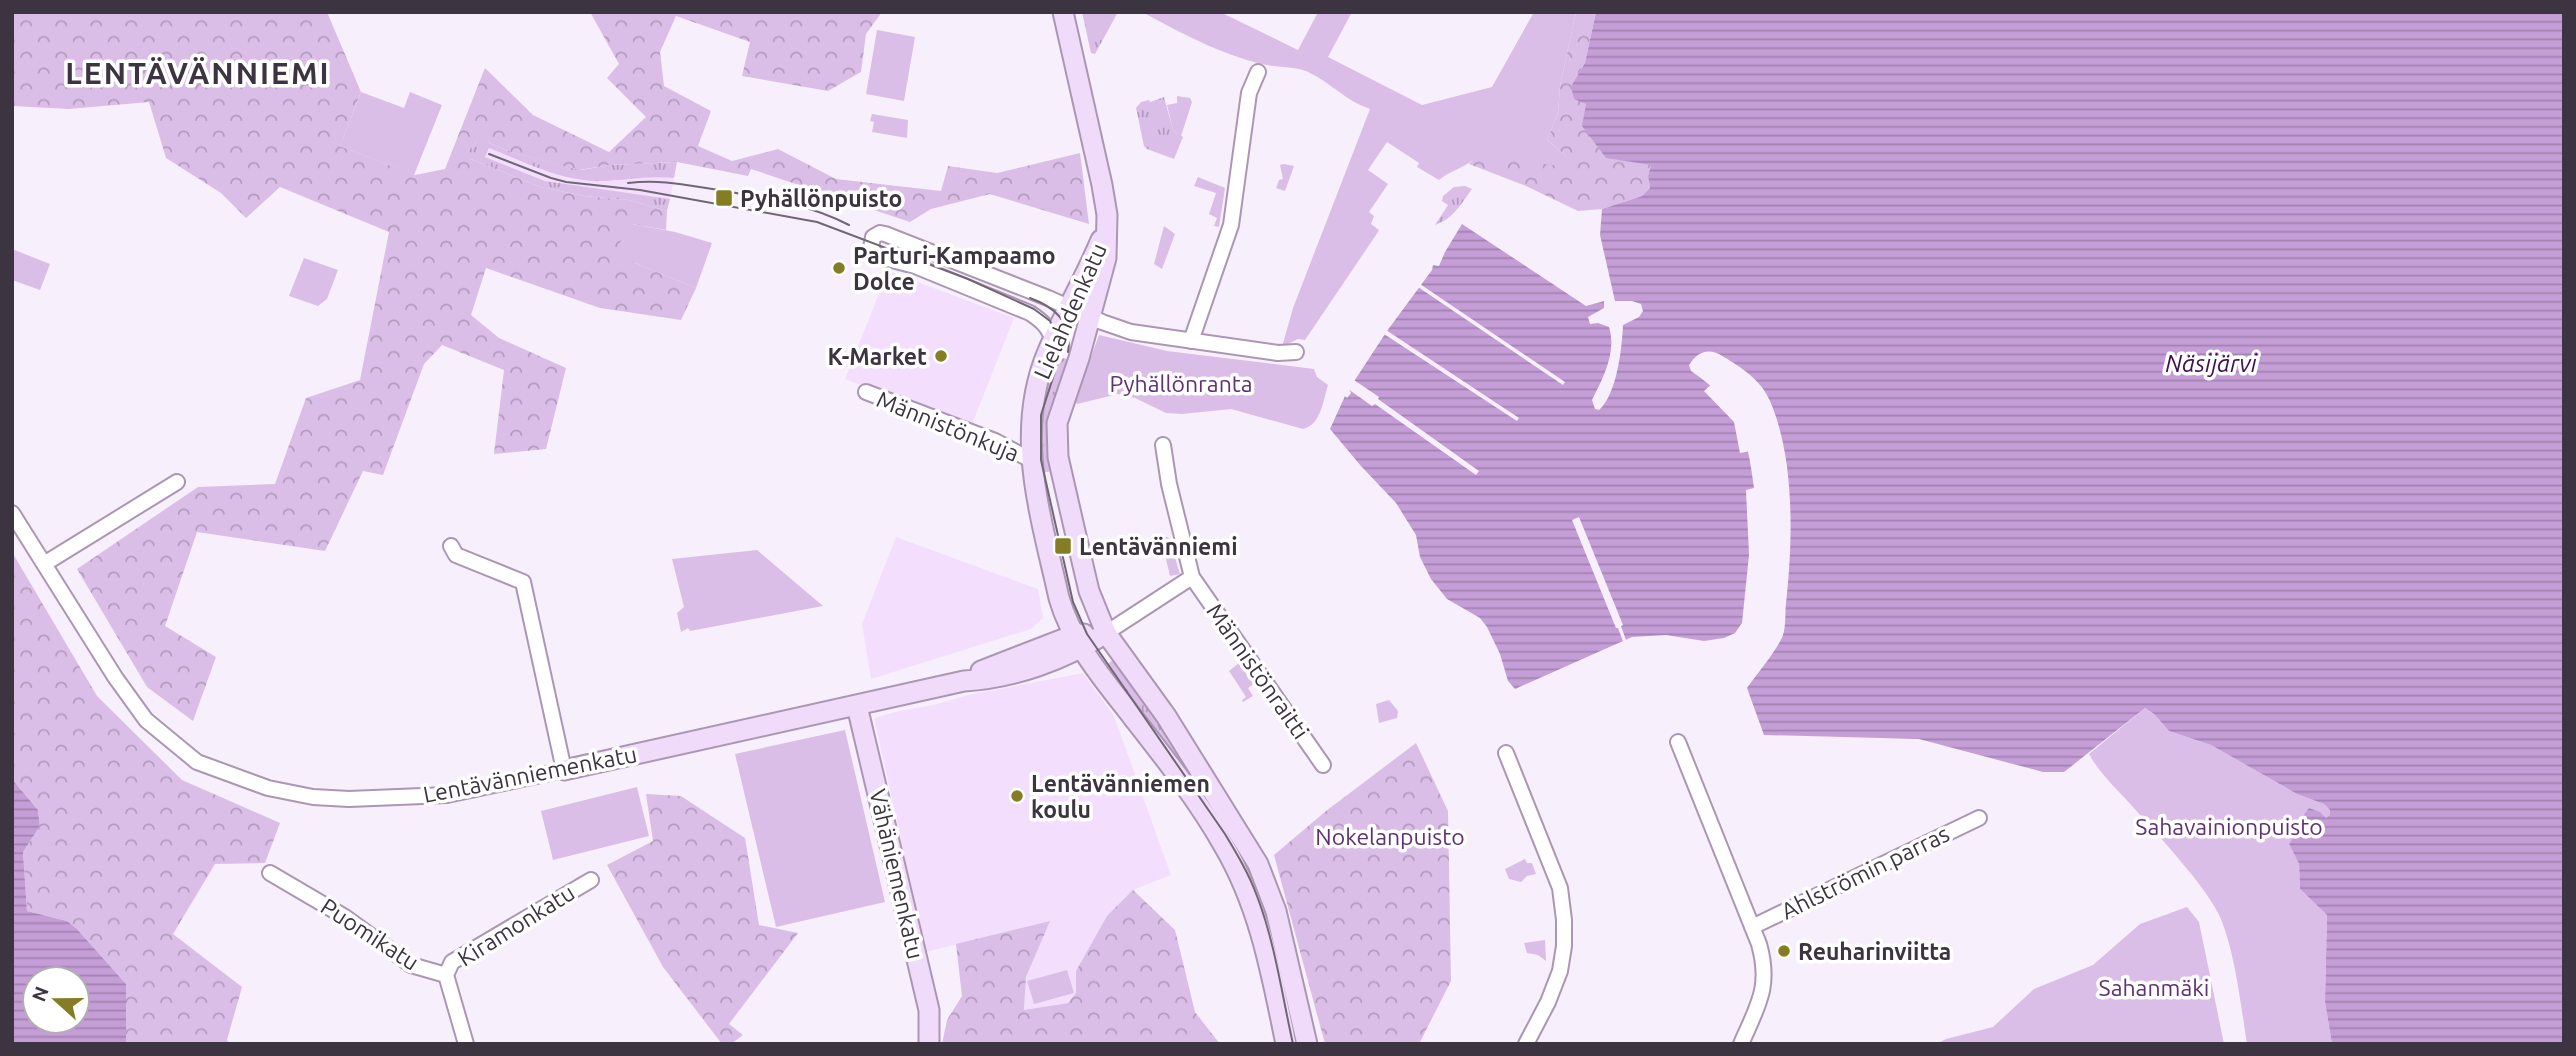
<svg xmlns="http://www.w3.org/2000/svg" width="2576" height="1056" font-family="Ubuntu,sans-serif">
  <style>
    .built { fill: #f3dffd }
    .grass { fill: url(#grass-tufts) }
    .forest { fill: url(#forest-crowns) }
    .park { fill: #dabee7 }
    .water { fill: url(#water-rules); fill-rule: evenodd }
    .pier { fill: #f8effc }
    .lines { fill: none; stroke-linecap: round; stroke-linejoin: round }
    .street-casing { stroke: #ab97b4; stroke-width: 18 }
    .secondary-casing { stroke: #ab97b4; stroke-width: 23 }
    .street { stroke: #fff; stroke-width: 14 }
    .secondary { stroke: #f0dbfa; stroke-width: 19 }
    .tram { stroke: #706774; stroke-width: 2 }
    .poi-dot { fill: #847d24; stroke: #fff; stroke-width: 2.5 }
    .labels { text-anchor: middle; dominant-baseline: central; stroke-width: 7; stroke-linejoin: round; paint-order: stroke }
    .poi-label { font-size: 23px; font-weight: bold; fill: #3c3440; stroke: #fff; text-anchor: start }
    .street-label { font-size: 23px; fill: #3c3440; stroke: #fff }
    .park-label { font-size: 23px; fill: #603074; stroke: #fff }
    .water-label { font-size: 24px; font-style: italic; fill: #410f54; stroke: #fff }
    .district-label { font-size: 30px; font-weight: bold; letter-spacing: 2px; fill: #3c3440; stroke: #fff }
  </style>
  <defs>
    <pattern id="grass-tufts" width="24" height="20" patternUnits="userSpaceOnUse" patternTransform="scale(1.75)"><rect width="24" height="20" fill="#dabee7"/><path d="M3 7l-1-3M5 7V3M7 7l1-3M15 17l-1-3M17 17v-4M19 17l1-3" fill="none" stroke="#b29bbd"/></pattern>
    <pattern id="forest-crowns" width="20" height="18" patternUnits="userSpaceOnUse" patternTransform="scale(1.75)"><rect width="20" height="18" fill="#dabee7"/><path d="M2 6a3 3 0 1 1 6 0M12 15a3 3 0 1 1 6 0" fill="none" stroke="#b29bbd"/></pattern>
    <pattern id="water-rules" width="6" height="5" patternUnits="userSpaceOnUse" patternTransform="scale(1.75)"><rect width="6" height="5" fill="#c59ed7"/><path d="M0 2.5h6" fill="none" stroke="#a182b0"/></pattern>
  </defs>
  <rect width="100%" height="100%" fill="#f8effc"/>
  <path class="built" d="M489,148L568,179L617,181L654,176L674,178L670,199L545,181L485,157Z
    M888,271L1014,318L971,427L845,379Z
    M896,537L1038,589L1043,618L1031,629L871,679L862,624Z
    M1083,673L1114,716L1171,875L1133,890L1076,971V993L1068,1003L1024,1010L1026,977L1049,921L926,952L874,718L899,711L934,705L968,695Z"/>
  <path class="grass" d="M1070,12H1074L1115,198H1112Z
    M1082,12H1118L1095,54L1091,53Z
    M1164,97L1173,130L1183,137L1174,159L1147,149L1144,146L1136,108L1141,102L1149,100L1150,102Z
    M476,142H487L511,152L581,170L610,165L677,162L674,178C646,175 620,182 592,181C556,179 522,161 489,148L485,157L545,181L670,199L667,211L629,200L584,196L541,187L468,158V151Z
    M1198,177L1225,188L1219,227L1214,226L1217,218L1209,214L1216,193L1194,186Z
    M1465,186L1472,189C1461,204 1453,219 1435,225L1448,205L1442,201L1443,196L1454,187Z
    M1051,356L1073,360L1057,470L1037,474L1034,446Z
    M1117,657L1252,861L1303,1044H1290L1259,909L1101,669Z"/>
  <path class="forest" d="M12,12H327L361,92L340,146L415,175L445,169L485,68L533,115L609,152L646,117L607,78L619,64L590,12H882L866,34L861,72L828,91L742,76L750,42L676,16L660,52L664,86L711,111L698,146L732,161L778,149L836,179L941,191L948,166L997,173L1080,153L1089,224L990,194L931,209L910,222L751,169L748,176L677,162L610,165L579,170L511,152L487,142H476L468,151V158L541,187L584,196L629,200L667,211L666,230L632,224L633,262L696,288L681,320L600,308L486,268L471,315L499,338L566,368L546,449L494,454L504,370L442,345L424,364L383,475L363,471L325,551L197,532L165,626L216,657L193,721L147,687L77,569L198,487L275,484L306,398L360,380L389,232L280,187L246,218L221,193L166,158L149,102L69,109L12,106Z
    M1576,12H1596L1585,63L1571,86L1586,104L1651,165L1648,176L1650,188L1642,196L1602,209L1578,211L1526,186L1469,164L1477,156H1566L1547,140L1558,113L1560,86Z
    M12,552L97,696L182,780L280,823L265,863L215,864L173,934L242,987L227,1040L230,1044H126V984L77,929L67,921L27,911L23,852L40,826L38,810L12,779Z
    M1416,743L1448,811L1451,981L1419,1044H1325L1274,855L1326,811Z
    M646,794L681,796L745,838L759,925L798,933L729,1024L743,1035L731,1044H722L663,967L607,865L653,841Z
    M1133,890L1175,930L1195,1012L1220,1044H942L947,1020L962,996L956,944L1050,921L1026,977L1024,1010L1068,1003L1076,993V971L1107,916Z"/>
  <path class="park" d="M1142,12H1220L1298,50L1318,12H1352L1328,57L1422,105L1492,87L1534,12H1576L1560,86L1558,113L1547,140L1566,156L1561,166L1478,156C1467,167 1451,170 1439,180L1417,167L1419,163L1387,142L1368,170L1388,184L1369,212L1374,216L1371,224L1379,230L1376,235L1305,340L1298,339L1282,347L1293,308L1370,109C1346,101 1331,83 1310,73C1297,66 1277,68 1262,64C1220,54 1179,32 1142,12Z
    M877,30L915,37L904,101L866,94Z
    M361,92L404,108L410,92L442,105L414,175L340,146Z
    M1177,96L1190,98L1192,102L1181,136L1173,130L1167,105L1177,103Z
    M872,114L908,120L907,138L872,132L874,122L870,121Z
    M1284,164L1294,166L1285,191L1276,188L1279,180L1283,179L1280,165Z
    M632,224L675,232L712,243L696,288L633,262L619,244Z
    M1164,226L1175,234L1162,269L1154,264Z
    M12,249L50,264L40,290L12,280Z
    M304,258L338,270L327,299L318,306L289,296Z
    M1099,335L1167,351L1314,369L1317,377L1328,385C1323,401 1321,425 1303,429L1231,409L1182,414L1166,413L1135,398L1118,394L1077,404L1075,401Z
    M1160,534L1169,538L1180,574L1170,576Z
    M757,550L823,606L690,631L688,628L681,632L677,613L684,607L672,559Z
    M1239,663L1254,684L1248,688L1253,696L1243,702L1242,700L1246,697L1229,671Z
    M1389,700L1398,711L1397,718L1379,723L1376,704Z
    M2145,708L2154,714L2169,731L2211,745L2297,794L2324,804L2330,810V815L2326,819L2323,817L2301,825L2289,844L2299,864L2300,889L2327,915L2325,1002L2332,1044H2247C2241,1006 2235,952 2220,917C2207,888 2163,841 2140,815C2122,793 2103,779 2089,754Z
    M845,730L885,902L776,927L735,754Z
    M637,787L649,836L553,860L541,811Z
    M1525,859L1527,863H1532L1536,874L1527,876L1521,882L1509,879L1505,869Z
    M2187,907L2199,922L2224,1044H1936L1946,1039L1993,1027L2034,989L2093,965L2140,924Z
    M1545,940L1546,961L1538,955L1527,953L1524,943Z
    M1067,970L1074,993L1034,1004L1027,981Z"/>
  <path class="water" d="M1596,12H2564V1044H2332L2325,1002L2327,915L2300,889L2299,864L2289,844C2297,832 2300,818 2309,808L2320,812L2326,818L2330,815V810L2324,804L2297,794L2211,745L2169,731L2154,714L2145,708L2064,772H2043L1919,739L1764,735L1747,688C1756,675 1778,649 1783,635C1786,626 1785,613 1786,603C1793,541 1795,459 1770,401C1761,380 1742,368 1724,357C1709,347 1698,351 1689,365L1691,371C1739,403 1747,433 1754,488L1746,490L1749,555L1742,623L1735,633L1724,638L1704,641L1666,635L1632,637L1515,689L1508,681L1500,654L1487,627L1480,618L1447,599L1431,579L1420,557L1416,535L1396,503L1361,466L1330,429L1345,396L1347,398L1351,393L1349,389L1387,331L1432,270L1433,265L1439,266L1445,252L1462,224L1586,306L1604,301V308L1588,317L1590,324L1598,323L1609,327C1617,352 1603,378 1592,400L1595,409L1599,410C1617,394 1622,348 1623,325L1639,317L1643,311L1641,304L1632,301H1615L1600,235L1602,209L1642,196L1650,188L1648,176L1651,165L1606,158L1582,126L1586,104L1574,99L1571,86L1585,63Z
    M12,779L38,810L40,826L23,852L27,911L67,921L77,929L126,984V1044H12ZM35,979H77V1021H35Z"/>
  <path class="pier" d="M1419,283L1420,284L1565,382L1563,385L1418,287Z
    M1386,330L1519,418L1517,421L1384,334Z
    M1354,380L1379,397L1378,399L1479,471L1476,475L1375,404L1372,406L1348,389Z
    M1713,383L1738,410L1745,424L1751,451L1740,453L1734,422L1704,391Z
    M1579,517L1623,625L1621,626L1627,643L1624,644L1618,628H1616L1572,520Z"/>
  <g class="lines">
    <g class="street-casing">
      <path id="street" d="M1053,341C1049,327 1042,321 1030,313L915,266L877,256L871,248L873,237L880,233L885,234L1048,298L1102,322L1131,332L1278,353L1296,352
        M1191,341L1231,225L1249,93L1258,72
        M866,392L995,441L1031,460
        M12,513L115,677L146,720L197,762L268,788L313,797L349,799L447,795L564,770L523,582L456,555L451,546
        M44,564L177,482
        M1192,577L1323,765
        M1106,633L1192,577L1169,484L1163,445
        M1678,742L1759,944C1771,987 1758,1005 1741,1044
        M1506,753L1560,888L1564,920V946L1560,971L1548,1002L1526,1044
        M270,873L345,917L411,965L446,975L466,1044
        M1752,927L1979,818
        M446,975L452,962L591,880"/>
    </g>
    <g class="secondary-casing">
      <path id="secondary" d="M1063,12L1102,185L1107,215L1106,258L1079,358L1057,423L1058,457L1074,527L1089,591L1106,633L1166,716L1258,864L1276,911L1307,1044
        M1101,240C1085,278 1064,314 1048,351C1013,433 1041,516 1059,598C1072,643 1103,679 1131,715C1164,757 1198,800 1224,846C1260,907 1272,976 1286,1044
        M981,671L1074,635L1084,634
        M857,706L929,1010V1044
        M564,770L964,681C1014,678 1064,660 1106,633"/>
    </g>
    <use href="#street" class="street"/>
    <use href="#secondary" class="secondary"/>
    <path class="tram" d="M489,154L551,178L566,182L640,190L817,222L968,279L1034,309L1050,321L1060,345L1058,362L1041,415V460L1073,602L1087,634L1225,834C1237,854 1249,874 1257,896C1275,943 1282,995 1293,1044
      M628,183C661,179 686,185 719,190C765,198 806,203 849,225
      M1030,298C1055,307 1073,323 1068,352"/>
  </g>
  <g class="poi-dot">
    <rect x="715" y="189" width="18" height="18" rx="3.5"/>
    <circle cx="839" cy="268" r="7"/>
    <circle cx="941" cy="356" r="7"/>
    <rect x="1054" y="537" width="18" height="18" rx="3.5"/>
    <circle cx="1017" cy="796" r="7"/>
    <circle cx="1784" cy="951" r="7"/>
  </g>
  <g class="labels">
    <g class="poi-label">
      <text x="740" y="198">Pyhällönpuisto</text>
      <text x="853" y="255">Parturi-Kampaamo<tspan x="853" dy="26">Dolce</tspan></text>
      <text x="927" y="356" text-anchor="end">K-Market</text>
      <text x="1079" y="546">Lentävänniemi</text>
      <text x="1031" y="783">Lentävänniemen<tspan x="1031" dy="26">koulu</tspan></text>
      <text x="1798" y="951">Reuharinviitta</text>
    </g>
    <g class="street-label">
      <text transform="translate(1070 311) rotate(-66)">Lielahdenkatu</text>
      <text transform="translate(948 426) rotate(22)">Männistönkuja</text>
      <text transform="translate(1258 671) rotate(55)">Männistönraitti</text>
      <text transform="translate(530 774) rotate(-11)">Lentävänniemenkatu</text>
      <text transform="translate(1865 872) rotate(-26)">Ahlströmin parras</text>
      <text transform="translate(897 874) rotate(77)">Vähäniemenkatu</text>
      <text transform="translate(516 925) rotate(-32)">Kiramonkatu</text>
      <text transform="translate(370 934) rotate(33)">Puomikatu</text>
    </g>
    <g class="park-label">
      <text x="1181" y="383">Pyhällönranta</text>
      <text x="2229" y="826">Sahavainionpuisto</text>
      <text x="1390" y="836">Nokelanpuisto</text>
      <text x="2154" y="987">Sahanmäki</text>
    </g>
    <g class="water-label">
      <text x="2211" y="363">Näsijärvi</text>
    </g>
    <g class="district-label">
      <text x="198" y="73">LENTÄVÄNNIEMI</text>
    </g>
  </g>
  <rect width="2576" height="1056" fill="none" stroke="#3c3440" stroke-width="28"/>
  <g transform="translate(56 1000) rotate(291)"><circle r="33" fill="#ffffff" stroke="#b1aeb3" stroke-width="2"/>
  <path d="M0-5L12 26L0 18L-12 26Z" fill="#847d24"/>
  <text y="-10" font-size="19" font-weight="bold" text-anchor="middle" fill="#3c3440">N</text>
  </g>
</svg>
